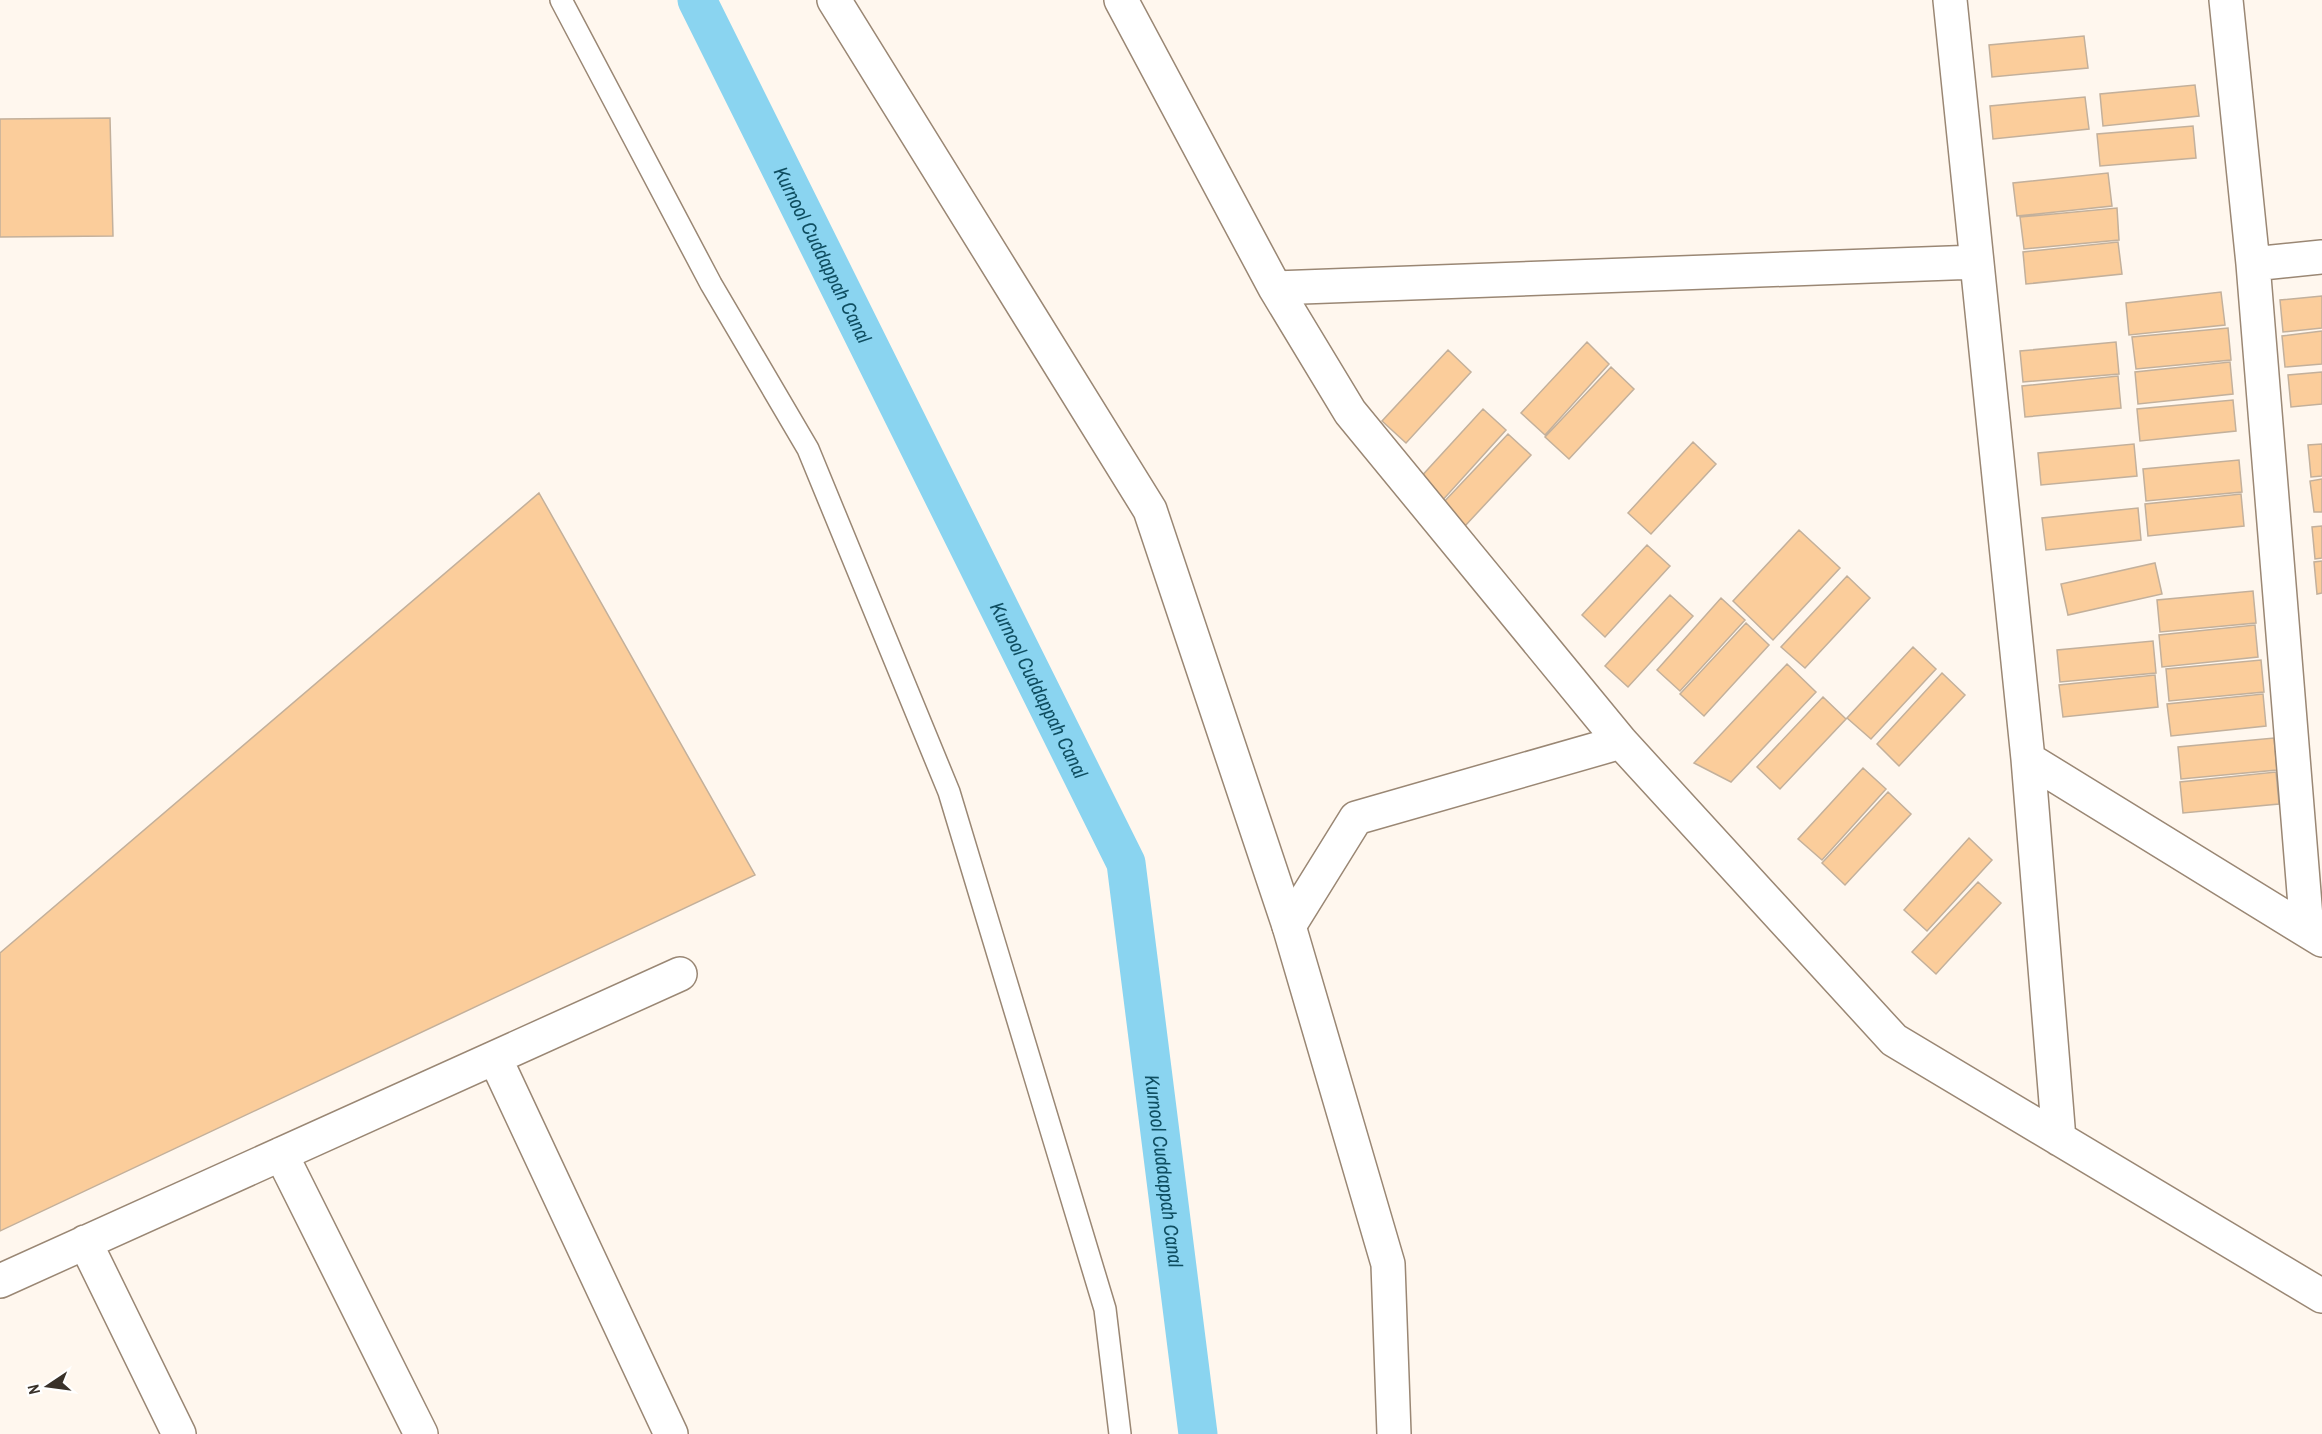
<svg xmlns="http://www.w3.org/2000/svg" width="2322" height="1434" font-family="'Archivo Narrow',sans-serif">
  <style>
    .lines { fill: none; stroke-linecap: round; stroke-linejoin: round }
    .canal { stroke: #8ad4f0; stroke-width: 39 }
    .building { fill: #fbcd9b; stroke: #c3b09b; stroke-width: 1.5 }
    .lane-casing { stroke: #9a8774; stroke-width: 24 }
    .street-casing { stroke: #9a8774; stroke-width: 36 }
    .secondary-casing { stroke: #9a8774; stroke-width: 36 }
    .lane { stroke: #fff; stroke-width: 21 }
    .street { stroke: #fff; stroke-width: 33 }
    .secondary { stroke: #fff; stroke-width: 33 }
    .labels { text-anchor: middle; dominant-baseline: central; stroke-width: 6; stroke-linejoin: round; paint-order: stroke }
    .water-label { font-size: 20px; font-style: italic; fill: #0f4e61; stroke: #fff }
  </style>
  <rect width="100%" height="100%" fill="#fff7ee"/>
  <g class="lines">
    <path class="canal" id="s1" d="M697,0L1126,863L1198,1434"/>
  </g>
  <path class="building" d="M2084,36L2088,68L1992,77L1989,45Z
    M2195,85L2199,116L2103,126L2100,94Z
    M2085,97L2089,129L1993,139L1990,106Z
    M110,118L113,236L0,237V119Z
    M2193,126L2196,158L2100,166L2097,134Z
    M2108,173L2112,206L2017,216L2013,183Z
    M2117,208L2119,240L2024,249L2020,217Z
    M2118,242L2122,274L2026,284L2023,252Z
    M2221,292L2225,325L2129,335L2126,303Z
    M2322,296V328L2283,332L2280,300Z
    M2228,328L2231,360L2136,369L2132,337Z
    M2322,331V364L2285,367L2282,336Z
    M1587,342L1609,364L1545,435L1521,413Z
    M2116,342L2119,374L2023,382L2020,351Z
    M1448,350L1471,372L1406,443L1382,421Z
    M2230,362L2233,394L2138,404L2135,372Z
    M1611,367L1634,389L1569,459L1545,437Z
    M2322,372V404L2291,407L2288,375Z
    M2118,376L2121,408L2025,417L2022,386Z
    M2233,400L2236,431L2140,441L2137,409Z
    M1483,409L1506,430L1441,502L1418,480Z
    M1508,434L1531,455L1465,526L1442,504Z
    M1693,442L1716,464L1651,534L1628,513Z
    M2134,444L2137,476L2041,485L2038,453Z
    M2322,444V476L2311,477L2308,445Z
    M2239,460L2242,492L2146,501L2143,469Z
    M2322,479V512H2314L2310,481Z
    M539,493L755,875L0,1231V953Z
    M2241,494L2244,526L2148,536L2145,504Z
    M2138,508L2141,540L2046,550L2042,518Z
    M2322,526V558L2315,559L2312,527Z
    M1799,530L1840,568L1773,640L1733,601Z
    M1647,545L1670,566L1605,637L1582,615Z
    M2322,561V593L2317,594L2314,562Z
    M2155,563L2162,594L2068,615L2061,584Z
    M1847,576L1870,598L1805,668L1781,647Z
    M2253,591L2256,623L2160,632L2157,600Z
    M1670,595L1693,616L1628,687L1605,666Z
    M1721,598L1745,620L1680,691L1657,670Z
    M1746,623L1769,645L1704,716L1680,694Z
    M2255,625L2258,657L2162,667L2159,635Z
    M2153,641L2156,673L2060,682L2057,650Z
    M1913,647L1936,669L1871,739L1847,718Z
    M2261,660L2264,692L2169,701L2166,669Z
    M1787,664L1816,692L1731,782L1694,763Z
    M1942,673L1965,695L1899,766L1877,744Z
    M2155,675L2158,707L2063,717L2059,685Z
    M2263,694L2266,726L2171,736L2167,704Z
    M1823,697L1846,719L1780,789L1757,767Z
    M2274,738L2277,770L2181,779L2178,747Z
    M1863,768L1886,789L1822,860L1798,839Z
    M2276,772L2279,804L2183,813L2180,782Z
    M1888,792L1911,814L1845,885L1822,863Z
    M1969,838L1992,860L1927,931L1904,910Z
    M1978,882L2001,903L1936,974L1912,952Z"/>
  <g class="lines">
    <g class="lane-casing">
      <path id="lane" d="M561,0L711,284L808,449L949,792L1105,1309L1120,1434"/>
    </g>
    <g class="street-casing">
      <path id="street" d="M1121,0L1275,288L1350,412L1621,742L1894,1040L2322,1296
        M1950,0L2028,759L2322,940
        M2226,0L2253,264L2307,930
        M2253,264L2322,257
        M1275,288L1977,262
        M2028,759L2059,1139
        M1289,926L1356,818L1621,742
        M495,1058L671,1434
        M281,1154L421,1434
        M85,1242L179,1434
        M0,1281L680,974"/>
    </g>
    <g class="secondary-casing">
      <path id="secondary" d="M834,0L1150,510L1289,926L1388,1264L1394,1434"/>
    </g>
    <use href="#lane" class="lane"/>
    <use href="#street" class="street"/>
    <use href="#secondary" class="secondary"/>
  </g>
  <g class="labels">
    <g class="water-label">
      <text stroke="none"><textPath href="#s1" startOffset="284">Kurnool Cuddappah Canal</textPath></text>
      <text stroke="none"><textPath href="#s1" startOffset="770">Kurnool Cuddappah Canal</textPath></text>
      <text stroke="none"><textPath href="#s1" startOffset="1274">Kurnool Cuddappah Canal</textPath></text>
    </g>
  </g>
  <g transform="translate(48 1386) rotate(257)" stroke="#ffffff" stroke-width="4.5" paint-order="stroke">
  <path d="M0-4.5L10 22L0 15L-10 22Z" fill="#393129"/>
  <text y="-9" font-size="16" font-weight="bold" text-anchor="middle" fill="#393129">N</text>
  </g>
</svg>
